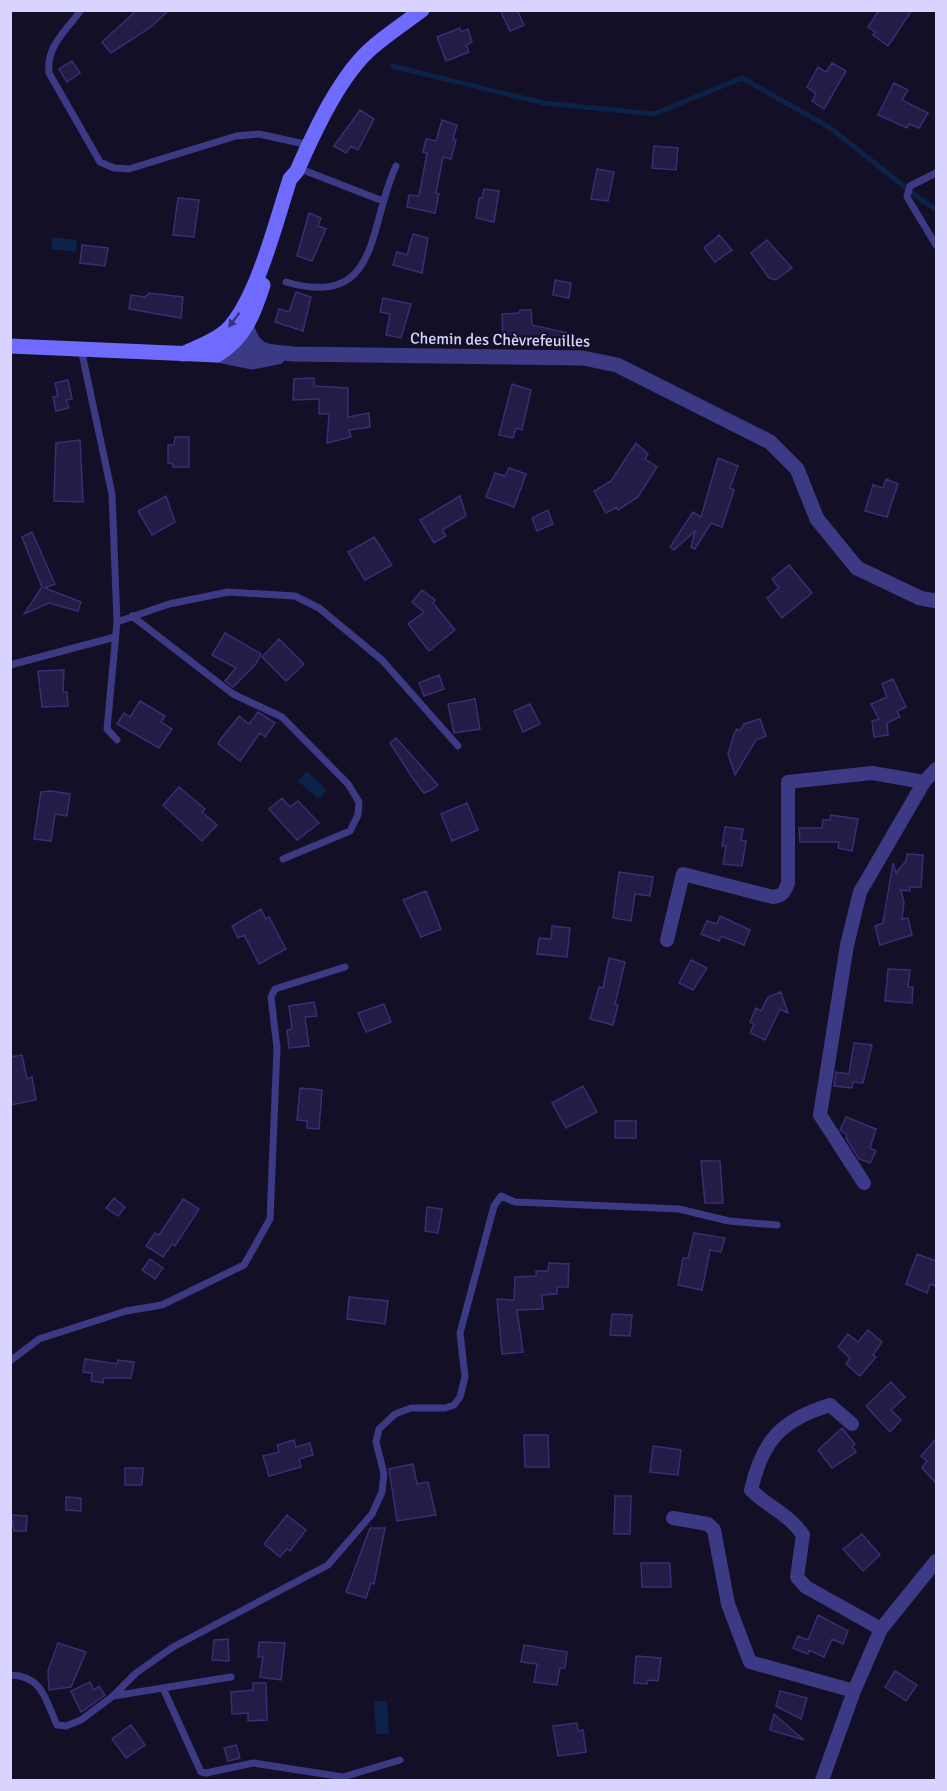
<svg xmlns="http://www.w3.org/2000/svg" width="947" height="1791" font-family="Signika,sans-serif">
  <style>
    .water { fill: #0c2248 }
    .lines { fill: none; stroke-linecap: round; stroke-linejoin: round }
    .stream { stroke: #0c2248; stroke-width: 5 }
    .building { fill: #241b47; stroke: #3b2d73; stroke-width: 1.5 }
    .service { stroke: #3d3a85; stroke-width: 7 }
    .minor { stroke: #3d3a85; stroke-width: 14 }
    .tertiary { stroke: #3d3a85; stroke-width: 15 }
    .secondary { stroke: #6f6bff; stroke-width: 15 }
    .oneway { fill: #38347d }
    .labels { text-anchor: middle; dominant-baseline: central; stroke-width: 4.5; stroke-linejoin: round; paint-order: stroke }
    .street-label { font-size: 16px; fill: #d9d4ff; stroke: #130f26 }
  </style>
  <rect width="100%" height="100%" fill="#130f26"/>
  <path class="water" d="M53,237L77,240L76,252L51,249Z
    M307,771L327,790L318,799L298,781Z
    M374,1701H387L389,1734H376Z"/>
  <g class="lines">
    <path class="stream" d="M392,66L544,103L654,114L742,78L829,127L924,202L936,209"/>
  </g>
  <path class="building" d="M137,10H169L151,27L111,53L102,42Z
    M500,10H517L524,25L510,31Z
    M879,10H912L888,46L873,35L875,32L868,27Z
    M460,28L461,32L468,29L472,42L466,45L469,52L446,61L437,37Z
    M72,61L80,73L67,82L59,69Z
    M832,63L846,71L824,109L812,101L816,94L807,87L818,67L826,72Z
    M894,83L908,90L902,100L928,113L919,128L909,124L907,128L878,115Z
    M360,110L374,119L358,150L351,146L346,153L334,146Z
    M442,120L457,125L453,139L456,140L451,159L443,157L436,193L439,194L435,213L407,207L409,195L419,196L427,153L423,152L426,139L436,141Z
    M654,146L678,148L676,170L652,168Z
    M597,169L614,172L608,201L591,199Z
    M484,189L499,191L494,222L476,218L479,198H482Z
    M178,198L199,200L194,237L173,235Z
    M309,213L321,218L318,226L326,229L312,261L297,256Z
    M413,234L428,238L422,273L393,265L397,252L407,255Z
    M719,235L732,250L715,262L704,248Z
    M767,240L792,268L776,280L769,278L751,253Z
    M82,245L108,248L105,266L80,263Z
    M555,280L571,283L569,298L553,295Z
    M296,292L311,297L303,331L275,322L279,309L289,312Z
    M149,293L183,297L181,318L129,309L131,295L145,297Z
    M383,298L411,304L401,338L386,335L390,314L380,312Z
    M520,310H531L532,325L568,333V338L503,340L502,314L519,313Z
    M314,378V386L348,388V417L369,413L370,427L349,430L351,437L327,443L329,414H319V399L293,400L294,379Z
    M68,380L72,399L66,400L69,408L56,411L53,397L58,396L55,383Z
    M512,384L531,390L522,430L516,428L513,438L499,435Z
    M175,437H189V467H173V464L168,463V445H174Z
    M80,440L83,502L54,501L56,443Z
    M636,443L648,454L645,459L657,467L638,497L618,510L617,507L606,513L594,491L611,481Z
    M718,458L738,466L730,488L734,490L722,527L711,523L695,549L691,547L695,531L674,550L670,547L693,512L701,517Z
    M509,468L526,474L514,507L486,497L495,473L505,476Z
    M886,479L898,484L887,517L865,511L873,485L883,488Z
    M166,496L175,522L152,535L138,511Z
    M460,496L466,516L442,530L446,536L434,543L420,520Z
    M548,510L553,524L537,531L532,518Z
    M32,532L55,584L45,588L81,602L78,611L49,603L24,614L42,587L22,537Z
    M374,537L392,565L365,580L348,552Z
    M789,565L812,593L782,618L767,598L779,588L772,579Z
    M422,590L435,600L433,603L455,630L429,651L408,624L424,612L412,602Z
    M225,633L261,654L255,665L233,687L225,681L236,668L212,655Z
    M279,639L304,664L286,681L262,657Z
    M64,670L63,692H67L68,706L42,707L38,671Z
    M439,675L444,689L424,696L419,683Z
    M893,679L906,707L897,711L900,717L887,723L888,735L874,737L872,721L879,719L871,704L887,697L882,684Z
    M475,699L480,729L454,733L448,704Z
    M140,701L165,716L161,722L172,729L159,748L117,724L124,713L130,717Z
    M530,704L540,724L523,732L514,711Z
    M258,712L275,723L265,737L260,733L240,761L218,744L220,740L239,716L249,724Z
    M760,719L766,736L756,740L735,775L728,754L734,734L737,729L740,731L744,724Z
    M396,738L438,785L431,790L424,793L414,780L390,743Z
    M179,787L205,809L202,812L217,825L202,841L163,805Z
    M51,791L70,794L67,816L55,814L51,841L34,839L41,792Z
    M282,798L290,807L298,801L319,823L297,840L269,809Z
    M467,803L478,830L452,841L441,814Z
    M831,815L858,819L852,851L838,848L839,842H800L799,828H822L823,820H830Z
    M725,827L743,829L741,840L746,841L742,866L723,864L726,846H722Z
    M907,854L923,855L921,887H910V891L901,890L904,902L902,919L908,918L912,935L880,945L875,926L883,923L893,863L896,873L906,861Z
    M619,872L653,877L650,896L635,894L631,921L613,918Z
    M426,891L441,929L421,937L403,900Z
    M261,909L266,919L269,917L286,949L259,964L244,935L238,938L232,926Z
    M720,916L750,930L744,945L721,936L719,941L701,934L707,921L717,924Z
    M552,926L570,928L567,957L537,954L539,938L551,939Z
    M609,958L625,962L615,1004L618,1005L613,1025L590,1019L599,987L603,988Z
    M691,960L707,968L693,990L679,983Z
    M888,969L910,970L908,987H913L912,1003L885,1001Z
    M781,992L788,1013L780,1009L765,1040L750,1033L754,1024L750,1022L756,1008L761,1011L768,997Z
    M314,1002L317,1016L305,1017L309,1046L289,1048L287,1030L292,1029L289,1006Z
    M384,1004L391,1022L366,1032L358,1013Z
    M854,1043L872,1045L863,1083L853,1082L852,1088L834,1086L836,1072L849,1074Z
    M22,1055L27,1079L32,1077L36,1100L10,1105V1057Z
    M583,1086L597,1112L566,1128L552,1103Z
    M300,1088L322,1090L319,1129L307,1128V1121L297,1120Z
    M846,1117L876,1129L870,1148L876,1151L870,1163L859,1159L846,1138L847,1135L840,1130Z
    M615,1121H636V1138H615Z
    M701,1161H720L723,1203H705Z
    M114,1198L125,1207L118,1216L106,1208Z
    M183,1199L199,1209L175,1246L172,1244L163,1257L146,1246L155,1233L159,1235Z
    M427,1207L442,1209L438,1233L425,1231Z
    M694,1233L725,1238L721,1252L710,1250L702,1290L678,1285L683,1258H688Z
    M917,1254L936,1261V1286L930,1284L927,1293L906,1284Z
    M150,1259L163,1268L155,1279L142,1270Z
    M549,1263L569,1264L568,1287H557V1294L542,1295L543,1309L517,1310L523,1352L502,1354L497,1299L514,1300L515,1277L536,1276V1271H548Z
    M349,1297L388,1301L385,1324L347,1319Z
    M612,1314L632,1315L630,1336L610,1335Z
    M868,1330L882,1342L873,1355L876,1357L860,1376L846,1364L850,1358L838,1347L848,1334L858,1342Z
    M85,1359L117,1364L118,1360L134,1362L131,1378H104L103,1383L91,1381L92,1373L83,1372Z
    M891,1382L905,1397L891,1410L901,1420L890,1432L866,1406Z
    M842,1428L855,1444L852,1446L856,1452L832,1468L818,1450Z
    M524,1435H548L549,1467H525Z
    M936,1439V1483L922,1468L927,1461L921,1456Z
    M294,1440L296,1447L310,1443L313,1455L299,1459L301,1467L269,1476L263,1456L279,1452L277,1445Z
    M653,1446L681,1450L678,1475L650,1472Z
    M413,1464L417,1484L428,1482L436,1515L397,1521L389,1469Z
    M125,1468H143L142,1485H125Z
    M615,1496H631L630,1534H614Z
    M66,1497L81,1498V1511L66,1510Z
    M11,1515L27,1516L26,1531H14Z
    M287,1515L306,1530L290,1551L287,1549L280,1557L264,1544Z
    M370,1528H385L374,1584L371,1583L366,1598L346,1592Z
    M862,1534L880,1555L863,1571L843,1549Z
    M641,1563H670L671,1587H642Z
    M818,1615L848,1631L843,1644L832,1639L824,1657L809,1650L808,1654L793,1648L798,1636L808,1640Z
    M228,1639L229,1661L212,1660L214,1640Z
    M259,1642L285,1643L281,1680L260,1677L263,1657H258Z
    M58,1643L86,1652L71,1687L49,1690L48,1671Z
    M524,1645L567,1652L565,1668H560L557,1685L534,1682L537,1664L521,1662Z
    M636,1656L661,1658L658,1681L648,1680L647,1684L634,1683Z
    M895,1671L917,1685L906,1701L885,1687Z
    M90,1682L94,1690L99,1686L105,1695L81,1712L71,1691Z
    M253,1683H266L267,1720L248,1721V1713L232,1714L231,1692L253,1690Z
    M780,1691L807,1698L801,1719L776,1706Z
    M774,1714L804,1740L770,1730Z
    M577,1723L578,1731L583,1730L586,1752L558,1756L553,1726Z
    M131,1725L145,1745L126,1758L112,1739Z
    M236,1745L240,1758L228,1761L224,1748Z"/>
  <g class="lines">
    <path class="service" d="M81,10C66,31 46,46 49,73L100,162L114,168L129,169L236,136L259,134L309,145
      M298,168L383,201
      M936,173L910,186L907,197L936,245
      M286,282C381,310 368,225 396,166
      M81,349L112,494L117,622L107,729L117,740
      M132,616L233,694L282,717L348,784L359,802L358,815L350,831L283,859
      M117,622L169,604L228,592L295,596L319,608L382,660L458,746
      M10,665L115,637
      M10,1361L39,1339L126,1311L162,1305L244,1265L270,1219L277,1048L271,997L275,989L345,967
      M10,1675C43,1676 45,1699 57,1725L66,1726L81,1720L113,1696L136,1673L173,1647L328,1565L372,1514L382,1492L384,1474L376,1442L379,1429L395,1414L411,1408H445L454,1405L460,1397L465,1377L460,1333L494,1206L501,1196L515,1202L679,1209L729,1221L777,1225
      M163,1688L201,1772L206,1773L253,1763L343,1777L400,1760
      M113,1696L231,1677"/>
    <path class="minor" d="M667,940L683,874L773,897C783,896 785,891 788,883V782L872,773L924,782
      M864,1183L820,1115L847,945L860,892L924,782L936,769
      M852,1424L830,1405C780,1420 762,1442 751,1490C768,1507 789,1514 803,1535L797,1577L806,1587L881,1629
      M673,1518L708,1524L714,1530L728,1604L750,1662L854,1691
      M822,1780L854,1691L881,1629L936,1561"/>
    <path class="tertiary" d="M247,328C255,354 268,351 293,354L583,358L617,365L770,442L797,469L817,519L857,568L920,598L936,601
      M218,342L231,347L262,351
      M217,355L252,362L278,357"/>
    <path class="secondary" d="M10,346L217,355C244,339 254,314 263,285
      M182,354C197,347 214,342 227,330C257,300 276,221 290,179L297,171C314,132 341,73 374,46C389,33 406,22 422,10"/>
  </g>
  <defs><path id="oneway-solid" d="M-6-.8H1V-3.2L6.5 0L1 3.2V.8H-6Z" transform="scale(1.5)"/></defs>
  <use class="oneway" href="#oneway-solid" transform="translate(234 320) rotate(127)"/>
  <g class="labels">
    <g class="street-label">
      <text transform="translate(500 340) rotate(1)">Chemin des Chèvrefeuilles</text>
    </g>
  </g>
  <rect width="947" height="1791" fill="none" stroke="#d9d4ff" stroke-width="24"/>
</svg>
